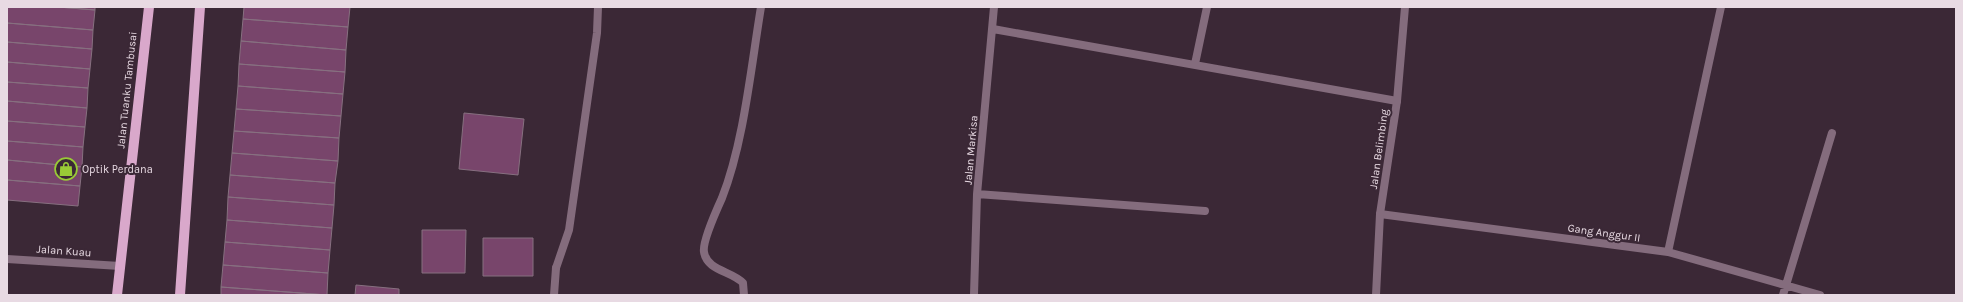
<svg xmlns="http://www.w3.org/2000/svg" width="1963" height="302" font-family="Karla,sans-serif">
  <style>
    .building { fill: #78456b; stroke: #877080 }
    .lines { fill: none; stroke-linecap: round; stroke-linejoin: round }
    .service { stroke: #846c7d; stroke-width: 8 }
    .minor { stroke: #846c7d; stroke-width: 8 }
    .tertiary { stroke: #846c7d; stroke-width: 8 }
    .primary { stroke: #d9a8cb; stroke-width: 10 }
    .labels { text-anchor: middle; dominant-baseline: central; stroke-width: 4; stroke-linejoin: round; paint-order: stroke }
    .street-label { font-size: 11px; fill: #e8dae3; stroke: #3b2836 }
    .poi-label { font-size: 11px; fill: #e8dae3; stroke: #3b2836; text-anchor: start }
  </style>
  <rect width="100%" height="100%" fill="#3b2836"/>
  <path class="building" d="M7,7H58L95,10L93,30L7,23Z
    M58,7H95V10Z
    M244,7H350L348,27L243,19Z
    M243,19L348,27L346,50L241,41Z
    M7,23L93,30L92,49L7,42Z
    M241,41L346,50L345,72L239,64Z
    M7,42L92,49L90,69L7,62Z
    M7,62L90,69L88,88L7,82Z
    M239,64L345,72L343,94L238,86Z
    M7,82L88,88L87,108L7,101Z
    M238,86L343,94L341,116L236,109Z
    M7,101L87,108L85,127L7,121Z
    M236,109L341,116L339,138L234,131Z
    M464,113L524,119L518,175L459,169Z
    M7,121L85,127L83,147L7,141Z
    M234,131L339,138L338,161L232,153Z
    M7,141L83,147L82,167L7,160Z
    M232,153L338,161L335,183L230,175Z
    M7,160L82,167L80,186L7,180Z
    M230,175L335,183L334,205L228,197Z
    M7,180L80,186L78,206L7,200Z
    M228,197L334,205L332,228L227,220Z
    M227,220L332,228L330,250L225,242Z
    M422,230H466L465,273H422Z
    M483,238H533V276H483Z
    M225,242L330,250L328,273L223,265Z
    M223,265L328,273L327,295L221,287Z
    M356,285L399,289V295H355Z
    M221,287L327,295H221Z"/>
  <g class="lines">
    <path class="service" d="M556,268L569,230L597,33L598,7"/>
    <path class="minor" d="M993,29L1397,101
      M1195,64L1207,7
      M977,194L1205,211
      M1380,214L1668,252L1820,295
      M1668,252L1721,7
      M7,259L120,266
      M554,295L556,268
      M744,295L743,283C732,271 707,271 704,252C702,242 717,209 722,198C744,142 751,67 761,7
      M974,295L977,194L994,7
      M1783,295L1832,133"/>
    <path class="tertiary" d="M1376,295L1380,214L1397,101L1405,7"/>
    <path class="primary" d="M117,295L149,7
      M180,295L200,7"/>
  </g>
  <defs>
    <g id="shop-ring" transform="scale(1.15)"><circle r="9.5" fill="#3b2836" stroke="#99cb36" stroke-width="1.5"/><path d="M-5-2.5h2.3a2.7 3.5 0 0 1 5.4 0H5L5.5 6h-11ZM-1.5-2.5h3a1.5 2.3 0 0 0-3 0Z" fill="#99cb36"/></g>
  </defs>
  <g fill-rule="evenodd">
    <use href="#shop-ring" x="66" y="169"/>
  </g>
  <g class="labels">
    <g class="street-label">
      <text transform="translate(127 90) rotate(-84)">Jalan Tuanku Tambusai</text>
      <text transform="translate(1379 149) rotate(-82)">Jalan Belimbing</text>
      <text transform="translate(971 150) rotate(-85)">Jalan Markisa</text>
      <text transform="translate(1604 233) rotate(8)">Gang Anggur II</text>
      <text transform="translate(64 251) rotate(4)">Jalan Kuau</text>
    </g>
    <g class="poi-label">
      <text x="82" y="169">Optik Perdana</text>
    </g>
  </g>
  <rect width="1963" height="302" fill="none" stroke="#e8dae3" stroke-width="16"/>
</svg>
